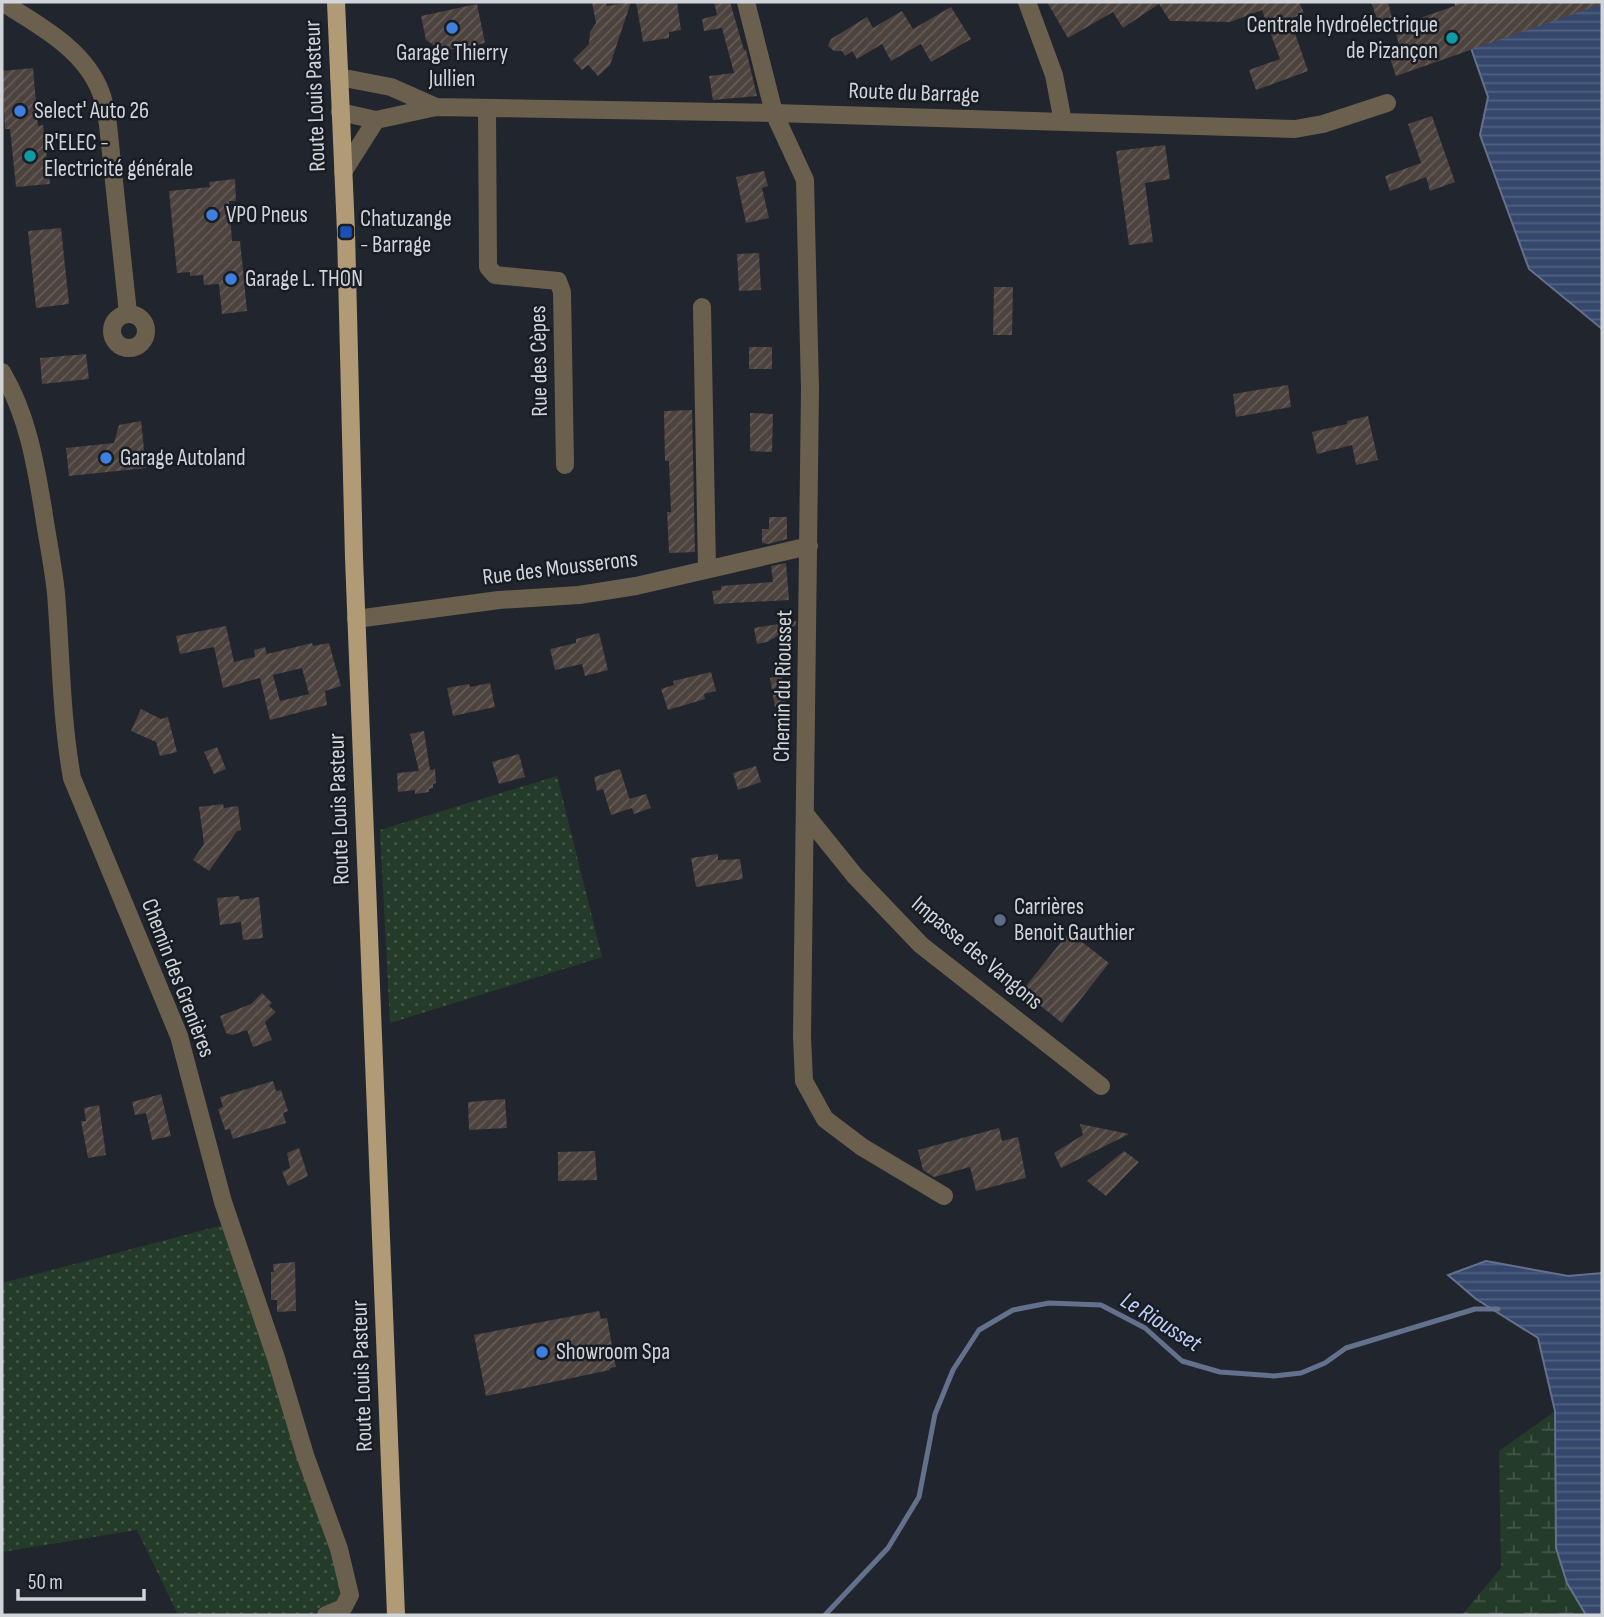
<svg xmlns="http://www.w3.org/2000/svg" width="1604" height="1617" font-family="'Sofia Sans Condensed',sans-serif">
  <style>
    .grass { fill: url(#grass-dots) }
    .wetland { fill: url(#wetland-marsh) }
    .water { fill: url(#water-rules); stroke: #64718d; stroke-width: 2 }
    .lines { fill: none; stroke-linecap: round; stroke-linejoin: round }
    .stream { stroke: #64718d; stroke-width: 5 }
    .building { fill: url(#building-hatch); fill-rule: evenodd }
    .minor { stroke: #6b604e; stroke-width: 18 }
    .tertiary { stroke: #6b604e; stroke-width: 18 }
    .primary { stroke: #b09b76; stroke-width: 18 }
    .shop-dot { fill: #3f7fe0; stroke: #181c23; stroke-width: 2.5 }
    .culture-dot { fill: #0f9aa8; stroke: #181c23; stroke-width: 2.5 }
    .transit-dot { fill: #1a4fb4; stroke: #181c23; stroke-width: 2.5 }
    .service-dot { fill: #5c6f8a; stroke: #181c23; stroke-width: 2.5 }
    .labels { text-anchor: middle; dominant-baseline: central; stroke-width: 5; stroke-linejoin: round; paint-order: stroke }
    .poi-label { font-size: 23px; fill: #d1d4d9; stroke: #181c23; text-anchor: start }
    .street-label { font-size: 23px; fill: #d1d4d9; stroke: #181c23 }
    .water-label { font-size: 24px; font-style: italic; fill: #bdd0f7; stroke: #181c23 }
  </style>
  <defs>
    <pattern id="grass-dots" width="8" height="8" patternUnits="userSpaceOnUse" patternTransform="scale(1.75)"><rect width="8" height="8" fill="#253b29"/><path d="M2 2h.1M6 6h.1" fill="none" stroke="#445647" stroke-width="1.8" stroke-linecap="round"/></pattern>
    <pattern id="wetland-marsh" width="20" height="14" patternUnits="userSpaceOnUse" patternTransform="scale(1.75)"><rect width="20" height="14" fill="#253b29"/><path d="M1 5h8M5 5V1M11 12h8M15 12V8" fill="none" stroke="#445647"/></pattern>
    <pattern id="water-rules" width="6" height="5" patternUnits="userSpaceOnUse" patternTransform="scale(1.75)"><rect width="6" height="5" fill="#35476c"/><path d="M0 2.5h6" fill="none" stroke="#516180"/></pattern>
    <pattern id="building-hatch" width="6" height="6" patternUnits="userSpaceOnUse" patternTransform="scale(1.75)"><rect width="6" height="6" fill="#4c423e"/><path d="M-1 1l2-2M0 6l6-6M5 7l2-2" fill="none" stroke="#655c59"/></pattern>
  </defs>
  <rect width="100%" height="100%" fill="#21252d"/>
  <path class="grass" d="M557,776L602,957L390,1023L380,830Z
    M227,1224L339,1575L341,1599L310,1615H178L137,1530L2,1552V1283Z"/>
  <path class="wetland" d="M1555,1411L1556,1548L1567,1583L1586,1615H1462L1501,1568L1499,1451Z"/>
  <path class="water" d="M1455,2H1602V329L1529,269L1480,135L1488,97Z
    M1486,1261L1568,1276L1602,1273V1615H1586L1567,1583L1556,1548L1555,1411L1538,1338L1476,1299L1448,1275Z"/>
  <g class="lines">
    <path class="stream" d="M825,1615L888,1548L919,1497L935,1414L953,1370L979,1330L1013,1310L1049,1303L1101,1305L1145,1328L1182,1361L1220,1372L1274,1376L1301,1373L1325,1363L1346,1348L1475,1309H1498"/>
  </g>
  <path class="building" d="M592,2H606L607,6L631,2L610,65L598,76L588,65L582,70L573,60L589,44L590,32L596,23Z
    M636,2H677L681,30L669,32V38L643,42Z
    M714,2H730L744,50H746L757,96L713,100L709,76L734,73L722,28L704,31L702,19L717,15Z
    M1047,2H1299L1304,13L1290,19L1308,71L1256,90L1249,70L1280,59L1262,10L1230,22L1170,21L1159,4L1123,28L1113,12L1068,38Z
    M1371,2H1388L1393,22L1380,27Z
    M1466,2H1602V4L1396,76L1388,52L1400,48L1394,27Z
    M477,4L485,43L443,51L426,40L421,16Z
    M951,7L971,39L931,62L921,44L891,61L882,44L857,59L852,51L845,56L842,51H834L828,46L831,39L867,17L873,28L902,11L913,29Z
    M33,68L38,126L43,125L50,184L16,187L10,129H5L2,71Z
    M1432,116L1455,182L1430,191L1426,177L1390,191L1385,176L1421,163L1408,124Z
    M1165,145L1170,179L1145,183L1153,242L1129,245L1116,151Z
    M764,171L768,186L762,188L769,218L746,223L736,177Z
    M235,179L236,201H229L232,241H240L247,311L222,314L219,284L204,285L203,275L190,276V272L177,273L169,191L210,187L209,182Z
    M61,228L69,304L36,308L28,231Z
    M759,253L761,290L739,291L737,254Z
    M994,287H1013L1012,335H993Z
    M749,347H772V369H749Z
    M86,354L89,379L42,384L40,358Z
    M1288,385L1291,407L1236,417L1233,394Z
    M692,410L695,552L669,553L667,512H671L669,461H665L664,411Z
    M750,413L773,414L772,452L750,451Z
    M1368,416L1378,460L1356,465L1352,445L1317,454L1312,432L1347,424V421Z
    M141,421L146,468L69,476L66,448L114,443L119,425Z
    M769,517H787V539L768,544L762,543V529H769Z
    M786,563L789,600L714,604L712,591L721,590V586L773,582L771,566Z
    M796,621V625L767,642L757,644L754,628Z
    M226,626L234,662L255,657L254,650L265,647L267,654L312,643L313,646L329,643L341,686L325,691L327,705L270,720L260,678L223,688L214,647L180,654L176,636ZM302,668L309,694L280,701L273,675Z
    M599,633L608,670L585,676L582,664L555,670L550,649L576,643V639Z
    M711,672L716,691L704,694L705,699L668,710L661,689L674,685L673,681Z
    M780,676L786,683L787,699L784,704L775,707L770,678Z
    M490,683L495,707L453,716L447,688L469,684L470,687Z
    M141,709L161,719L168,717L177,752L160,756L156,742L131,731Z
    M424,731L430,770L435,769L436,783L433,784V788L429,789V792L415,794V790L398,792L397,773L419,771L410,734Z
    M217,747L226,769L214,774L204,752Z
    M519,754L525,777L499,784L492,762Z
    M756,766L761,782L738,790L733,773Z
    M620,769L632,807L629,799L646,794L651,808L634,814L632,808L611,815L603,789L597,791L594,777Z
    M223,804L224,808L238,806L241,830L237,831L209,871L193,860L204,844L199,807Z
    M718,854V860L740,859L743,879L696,887L691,858Z
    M239,896L240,900L259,897L263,938L243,940L241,922L220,925L217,898Z
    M1069,932L1109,963L1062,1023L1022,991Z
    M262,993L272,1003L269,1006L276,1012L265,1022L272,1040L253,1047L247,1030L232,1035L226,1033L220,1016L251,1004Z
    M273,1081L276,1091L281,1090L288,1111L283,1113L286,1123L233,1139L230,1129L225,1130L218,1109L223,1107L220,1097Z
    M161,1094L171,1136L152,1140L146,1113L135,1115L132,1102Z
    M505,1099L507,1128L469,1130L468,1102Z
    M99,1105L106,1155L88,1158L81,1121H86L84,1108Z
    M1080,1124L1129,1134L1061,1168L1054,1153L1083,1135Z
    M999,1128L1002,1141L1018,1137L1026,1178L976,1191L970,1167L934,1177L923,1170L918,1150Z
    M299,1148L308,1176L288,1186L282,1172L290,1168L287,1153Z
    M595,1151L597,1180L558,1181V1152Z
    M1124,1151L1139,1162L1106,1196L1087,1181Z
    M295,1262L296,1311L277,1312V1300H271V1272H274L273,1264Z
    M599,1311L601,1319L607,1318L616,1367L610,1368V1370L486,1396L474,1335Z"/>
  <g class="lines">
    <path class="minor" d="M2,2C38,25 85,49 101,93C105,103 106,114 108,125L128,313
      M746,2L774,113L805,180L810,389L802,1037L804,1081L825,1119L862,1147L944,1196
      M1027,2L1054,75L1063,122
      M339,77L391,87L436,107
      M487,108L488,267L495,275L558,281L562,292L565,465
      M340,112L376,120L436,107L774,113L1295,129L1323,124L1387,103
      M343,172L376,120
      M702,307L707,568
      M112 331a17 17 0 1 1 34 0a17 17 0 1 1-34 0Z
      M356,619L499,600L579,595L636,586L809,546
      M805,814L855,876L921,945L1101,1086"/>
    <path class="tertiary" d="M2,372C27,414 35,461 43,509C47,537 53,565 56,593C61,655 61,717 72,778L179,1036L223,1202L276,1358L305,1455L339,1549L350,1595L343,1608L326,1615"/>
    <path class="primary" d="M336,2L346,232L354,558L396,1615"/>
  </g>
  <g class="shop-dot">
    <circle cx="452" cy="28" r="7"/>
    <circle cx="20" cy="111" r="7"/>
    <circle cx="212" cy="215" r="7"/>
    <circle cx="231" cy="279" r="7"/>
    <circle cx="106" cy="458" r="7"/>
    <circle cx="542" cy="1352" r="7"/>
  </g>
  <g class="culture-dot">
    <circle cx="1452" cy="38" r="7"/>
    <circle cx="30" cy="156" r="7"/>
  </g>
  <rect class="transit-dot" x="339" y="225" width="14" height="14" rx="3.5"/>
  <circle class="service-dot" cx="1000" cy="920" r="7"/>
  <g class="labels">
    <g class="poi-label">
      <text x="1438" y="25" text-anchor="end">Centrale hydroélectrique<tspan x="1438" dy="26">de Pizançon</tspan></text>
      <text x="452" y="53" text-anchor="middle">Garage Thierry<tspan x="452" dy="26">Jullien</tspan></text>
      <text x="34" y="111">Select' Auto 26</text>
      <text x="44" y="143">R'ELEC -<tspan x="44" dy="26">Electricité générale</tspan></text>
      <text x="226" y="215">VPO Pneus</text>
      <text x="360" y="219">Chatuzange<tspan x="360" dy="26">- Barrage</tspan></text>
      <text x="245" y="279">Garage L. THON</text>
      <text x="120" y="458">Garage Autoland</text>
      <text x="1014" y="907">Carrières<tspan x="1014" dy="26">Benoit Gauthier</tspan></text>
      <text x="556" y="1352">Showroom Spa</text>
    </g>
    <g class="street-label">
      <text transform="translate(914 93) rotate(2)">Route du Barrage</text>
      <text transform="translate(315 96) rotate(-92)">Route Louis Pasteur</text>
      <text transform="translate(539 361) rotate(-91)">Rue des Cèpes</text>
      <text transform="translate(560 568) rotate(-7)">Rue des Mousserons</text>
      <text transform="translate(783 686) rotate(-89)">Chemin du Riousset</text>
      <text transform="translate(339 809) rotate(-92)">Route Louis Pasteur</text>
      <text transform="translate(977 953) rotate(40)">Impasse des Vangons</text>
      <text transform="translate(178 978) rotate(69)">Chemin des Grenières</text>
      <text transform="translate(362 1376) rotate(-92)">Route Louis Pasteur</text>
    </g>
    <g class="water-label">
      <text transform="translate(1161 1322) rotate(32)">Le Riousset</text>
    </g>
  </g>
  <rect width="1604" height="1617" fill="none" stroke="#d1d4d9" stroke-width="7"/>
  <path d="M18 1589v10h126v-10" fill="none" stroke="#d1d4d9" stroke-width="3.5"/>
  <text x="28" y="1589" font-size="21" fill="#d1d4d9" stroke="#181c23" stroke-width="5" paint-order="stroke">50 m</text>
</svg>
